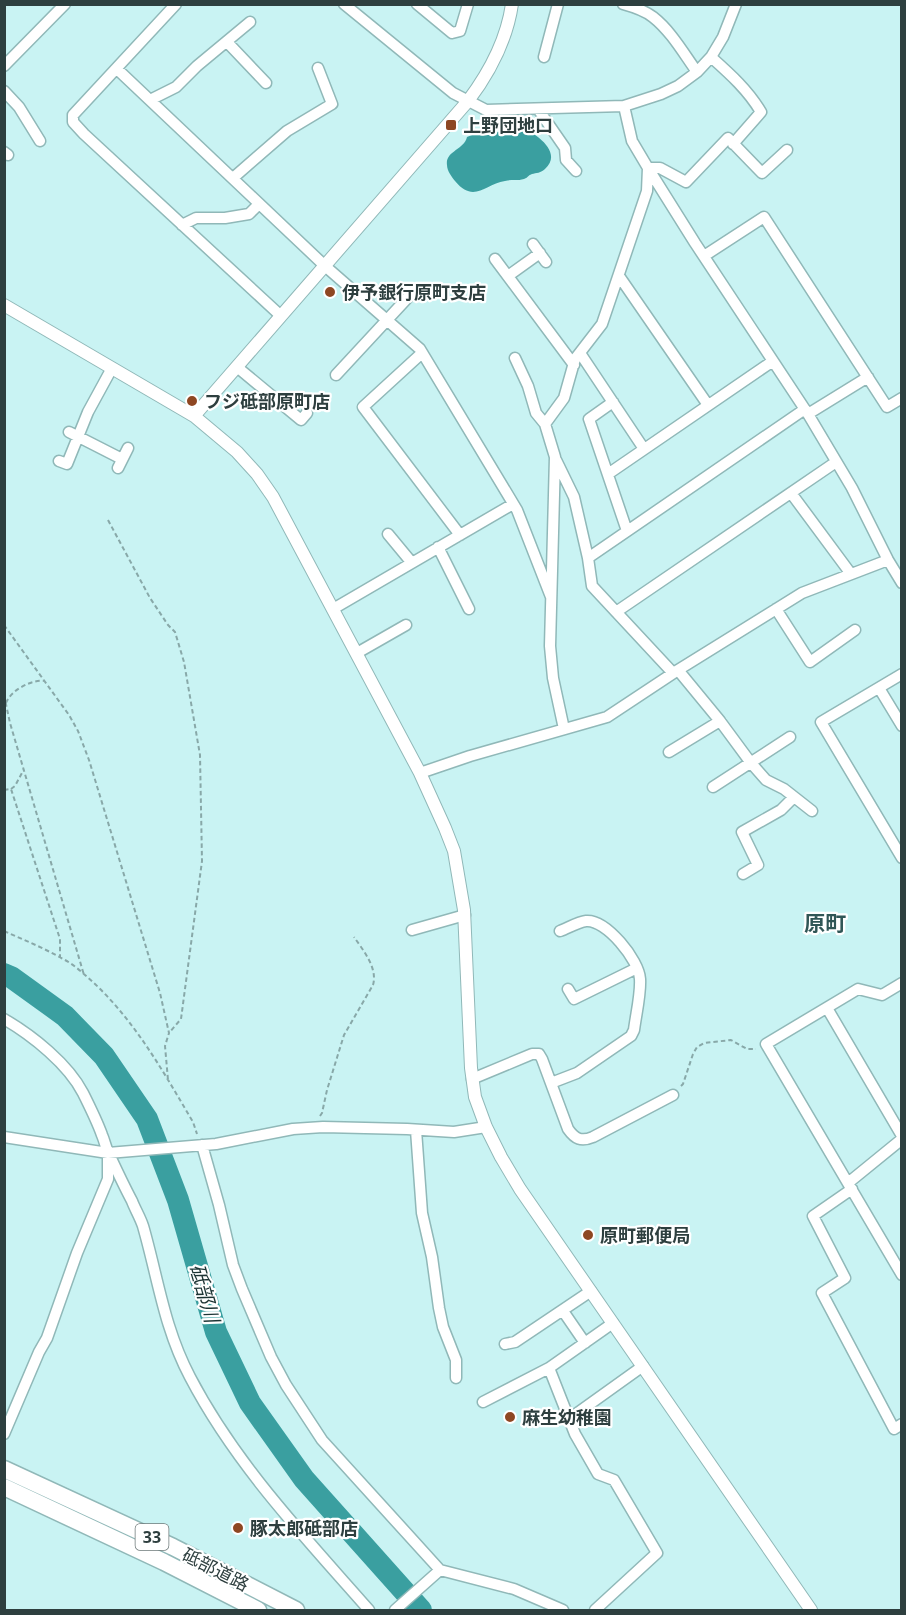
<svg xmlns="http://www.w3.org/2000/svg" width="906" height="1615" font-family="'Open Sans','Noto Sans JP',sans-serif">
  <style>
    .water { fill: #3a9fa0 }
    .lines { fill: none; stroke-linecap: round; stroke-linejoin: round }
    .river { stroke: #3a9fa0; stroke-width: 22 }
    .minor-casing { stroke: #90b8b8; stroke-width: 13 }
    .tertiary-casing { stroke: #90b8b8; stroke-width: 14 }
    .trunk-casing { stroke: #90b8b8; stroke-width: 19 }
    .path { stroke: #88a8a8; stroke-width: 2; stroke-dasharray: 4.5 3; stroke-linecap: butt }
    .minor { stroke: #fff; stroke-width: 10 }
    .tertiary { stroke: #fff; stroke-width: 12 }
    .trunk { stroke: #fff; stroke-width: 16 }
    .poi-dot { fill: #8e4722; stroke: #fff; stroke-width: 2 }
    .labels { text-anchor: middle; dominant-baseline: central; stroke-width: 4.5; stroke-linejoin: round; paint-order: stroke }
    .shield { fill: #fff; stroke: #6d7979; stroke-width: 1.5 }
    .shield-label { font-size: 16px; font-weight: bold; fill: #2e3f3f }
    .poi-label { font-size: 18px; font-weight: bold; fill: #2e3f3f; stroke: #fff; text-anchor: start }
    .street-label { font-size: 18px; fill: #2e3f3f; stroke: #fff }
    .water-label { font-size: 20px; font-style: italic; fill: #1e3535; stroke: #fff }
    .quarter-label { font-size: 21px; font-weight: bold; fill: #305656; stroke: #fff }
  </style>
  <rect width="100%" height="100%" fill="#c9f3f3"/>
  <path class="water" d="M518,127C534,131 564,152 545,169C541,173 536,173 532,174C527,176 529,177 524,179C518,181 512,179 505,181C485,184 474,204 455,181C452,177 447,171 447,165C445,151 464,150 467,137C477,132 487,133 498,132C505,132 512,130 518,127Z"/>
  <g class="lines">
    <path class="river" d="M4,974L11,977L65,1016L104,1056L147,1119L178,1200L216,1332L250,1403L304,1479L421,1610"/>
    <g class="minor-casing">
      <path id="minor" d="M176,4L73,115V122L84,134L281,316
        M344,4L453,93L486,110L624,106L661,94L678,86L697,72L711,57L723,37L736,4
        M417,4L452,33L460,31L468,4
        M623,4C634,7 644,10 653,17C671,31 684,54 697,72
        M227,42L266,83
        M544,57L558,4
        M711,57C730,74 748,90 761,112L733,144
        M4,66L65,4
        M117,69L325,266L420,349L517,510L551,597
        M4,91L19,107L40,141
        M150,100L176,87L197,66L250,22
        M624,106L632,141L648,168L695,243L808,414L852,488L888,560L902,583
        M538,109L565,148L566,160L576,171
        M4,152L8,155
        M648,168H660L686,182L728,138L762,173L787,150
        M233,178L287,131L332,104L318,68
        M182,225L196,218H225L249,214L259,204
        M533,244L546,262
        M704,256L764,217L887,407L902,398
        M495,259L574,365
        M508,276L540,253
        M619,276L708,405
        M422,353L363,407L460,535
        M580,353L644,449
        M515,358L528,386L536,413L545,424
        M237,367L301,420L307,413
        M336,375L412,293
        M613,402L589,419L627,531
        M808,414L868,377
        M69,432L122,459
        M556,460L574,497L588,558L592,586L673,673
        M59,461L67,464L88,412L112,368
        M118,468L128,448
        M608,474L773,361
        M791,493L851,574
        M388,534L412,563
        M438,547L469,609
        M588,558L805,409
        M333,609L513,504
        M776,609L810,662L855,630
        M616,612L836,462
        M357,653L406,625
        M678,670L720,721L751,763L766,780L784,789L812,811
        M902,674L821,722L902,858
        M879,688L902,726
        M564,729L553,678L550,646L555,457L545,424L564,398L575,359L602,324L647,191L648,168
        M669,752L720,721
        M420,773L470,756L607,717L678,670L802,593L888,560
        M713,787L790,737
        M743,874L758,865L742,832L781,810L794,797
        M412,930L465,915
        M902,983L882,995L858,989L766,1044L902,1275
        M568,989L574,999L637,968
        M827,1008L902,1136
        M4,1019C33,1036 68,1064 83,1093C90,1107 97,1121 102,1135C105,1142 106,1149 110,1156C117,1171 124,1186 132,1201C135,1209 140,1217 143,1226C158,1278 164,1328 190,1377C236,1465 304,1536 369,1610
        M472,1079L532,1054H539L542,1059L568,1129C575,1139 581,1142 593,1137L673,1095
        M551,1083L577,1073L631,1036L634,1030C636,1014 641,994 640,979C639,960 606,919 586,921C578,922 568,928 560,931
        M416,1130L422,1213L432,1257L439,1308L443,1327L456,1360V1378
        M4,1137L108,1153L216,1144L293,1129L323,1127L407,1129L454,1132L486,1127
        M202,1145L219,1205L233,1265L242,1289L271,1357L286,1385L322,1440L440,1570L395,1610
        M848,1183L902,1139
        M852,1189L813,1216L845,1278L822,1293L894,1429L902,1424
        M563,1311L585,1343
        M505,1344L515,1342L591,1291
        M483,1402L549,1368
        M569,1419L643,1366
        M4,1434L39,1352L47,1338L77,1253L108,1179V1156
        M440,1570L514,1589L563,1610
        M595,1610L657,1553L614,1480L598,1474L575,1434L549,1368L613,1323"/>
    </g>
    <g class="tertiary-casing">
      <path id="tertiary" d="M4,305L194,416L237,452L257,474L273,497L420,773L445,828L454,851L464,910L471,1068L475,1097L486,1127L501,1157L520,1189L811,1610
        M194,416L468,101C489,73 507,39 512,4"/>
    </g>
    <g class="trunk-casing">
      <path id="trunk" d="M4,1469L173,1547L296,1610
        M4,1487L164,1562L258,1610"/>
    </g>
    <path class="path" d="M108,520L150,598L168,625L175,632L184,662L200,755L202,861L181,1019L169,1033
      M4,625L69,715L78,731L89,760L160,993L169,1033L165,1046L168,1080
      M4,695L10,723L84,975
      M6,703C11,690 32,679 45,681
      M11,789L15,786L24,769
      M4,790L11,789L60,939V957
      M4,931C24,940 44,948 63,959C75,965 85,975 95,984C137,1024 164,1073 193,1122L197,1134
      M681,1086L683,1084L693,1054L697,1047L704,1043L731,1040L747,1049H756
      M320,1116L322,1113L327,1090L344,1035L373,985C378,968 363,950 354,937"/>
    <use href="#minor" class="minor"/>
    <use href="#tertiary" class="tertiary"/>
    <use href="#trunk" class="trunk"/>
  </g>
  <g class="poi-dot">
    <rect x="445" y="119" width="12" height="12" rx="3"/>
    <circle cx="330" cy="292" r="6"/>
    <circle cx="192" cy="401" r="6"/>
    <circle cx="588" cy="1235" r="6"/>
    <circle cx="510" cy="1417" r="6"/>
    <circle cx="238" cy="1528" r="6"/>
  </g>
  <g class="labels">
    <rect class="shield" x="135.5" y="1524" width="33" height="26" rx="4.5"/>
    <g class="shield-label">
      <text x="152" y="1537">33</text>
    </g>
    <g class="poi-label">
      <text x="463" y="125">上野団地口</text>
      <text x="342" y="292">伊予銀行原町支店</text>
      <text x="204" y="401">フジ砥部原町店</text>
      <text x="600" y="1235">原町郵便局</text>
      <text x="522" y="1417">麻生幼稚園</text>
      <text x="250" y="1528">豚太郎砥部店</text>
    </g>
    <g class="street-label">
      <text transform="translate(216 1569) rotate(27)">砥部道路</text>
    </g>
    <g class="water-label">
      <text transform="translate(205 1293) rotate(74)">砥部川</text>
    </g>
    <g class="quarter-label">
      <text x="825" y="923">原町</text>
    </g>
  </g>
  <rect width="906" height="1615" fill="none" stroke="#2e3f3f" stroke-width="12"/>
</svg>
